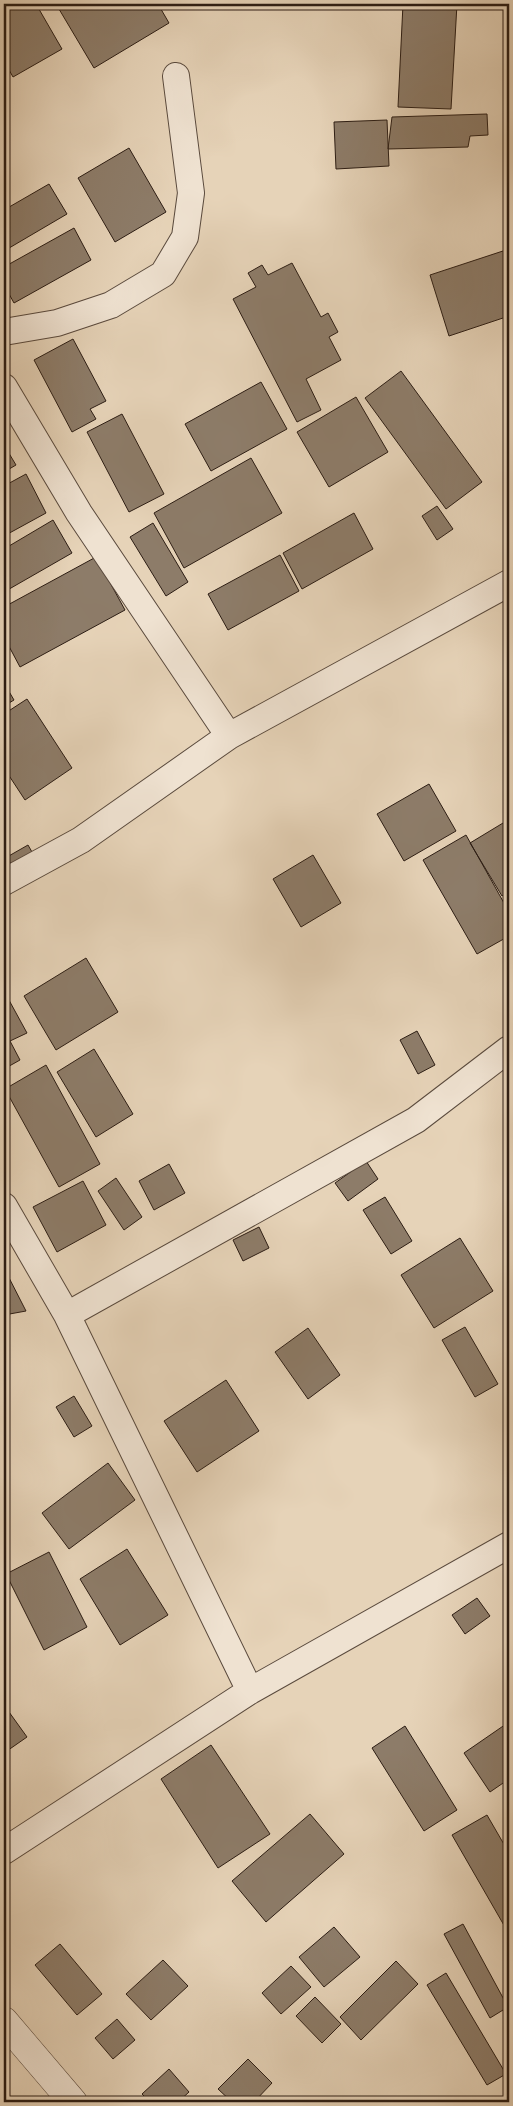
<svg xmlns="http://www.w3.org/2000/svg" width="513" height="2106" font-family="Alegreya,serif">
  <style>
    .building { fill: #8d7c69; stroke: #2c1d14 }
    .lines { fill: none; stroke-linecap: round; stroke-linejoin: round }
    .minor-casing { stroke: #5a4a3d; stroke-width: 28 }
    .tertiary-casing { stroke: #5a4a3d; stroke-width: 29 }
    .minor { stroke: #efe2d1; stroke-width: 26 }
    .tertiary { stroke: #efe2d1; stroke-width: 28 }
  </style>
  <rect width="100%" height="100%" fill="#e6d3b8"/>
  <filter id="stains"><feTurbulence type="fractalNoise" baseFrequency=".004" numOctaves="4"/><feColorMatrix values="0 0 0 0 .2 0 0 0 0 .09 0 0 0 0 .02 0 0 0 .5 -.17"/></filter>
  <radialGradient id="worn" r=".72"><stop offset=".6" stop-color="#630" stop-opacity="0"/><stop offset="1" stop-color="#630" stop-opacity=".3"/></radialGradient>
  <path class="building" d="M36,4L62,49L13,77L4,61V5Z
    M56,4H158L169,23L94,68Z
    M403,4H457L451,109L398,107Z
    M487,114L488,135L470,136L468,147L388,149L392,117Z
    M387,120L389,166L336,169L334,122Z
    M129,148L166,212L115,242L78,178Z
    M49,184L67,214L4,251V210Z
    M74,228L91,260L14,303L4,285V267Z
    M509,249V316L449,336L430,275Z
    M292,263L321,317L328,313L338,332L329,337L341,360L306,379L321,410L297,422L233,299L256,287L248,273L262,265L268,275Z
    M73,339L106,401L90,409L96,419L72,432L34,360Z
    M401,371L482,482L446,509L365,398Z
    M261,382L287,429L211,471L185,424Z
    M356,397L388,452L329,487L297,432Z
    M122,414L164,494L129,512L87,432Z
    M4,445L16,465L4,472Z
    M251,458L282,513L184,568L154,513Z
    M26,474L46,513L4,536V486Z
    M437,506L453,529L437,540L422,516Z
    M354,513L373,549L302,589L283,553Z
    M53,520L72,553L4,592V549Z
    M153,523L188,582L166,596L130,537Z
    M280,555L299,591L228,630L208,594Z
    M96,557L125,610L20,667L4,637V607Z
    M4,683L14,700L4,706Z
    M27,699L72,768L25,800L4,768V714Z
    M429,784L456,831L404,861L377,814Z
    M508,820L509,891L502,896L470,843Z
    M466,835L509,912V936L477,954L423,860Z
    M28,845L44,873L22,885L7,857Z
    M313,855L341,903L301,927L273,879Z
    M86,958L118,1012L56,1050L24,996Z
    M4,991L27,1033L10,1041L20,1060L4,1069Z
    M417,1031L435,1065L418,1074L400,1040Z
    M94,1049L133,1114L96,1137L57,1072Z
    M46,1065L100,1164L59,1187L5,1089Z
    M366,1161L378,1179L348,1201L335,1183Z
    M169,1164L185,1193L154,1210L139,1181Z
    M116,1178L142,1217L124,1230L98,1191Z
    M83,1181L106,1225L57,1252L33,1207Z
    M385,1197L412,1241L391,1254L363,1210Z
    M259,1227L269,1248L243,1261L233,1240Z
    M460,1238L493,1291L434,1328L401,1275Z
    M4,1268L26,1311L4,1315Z
    M465,1327L498,1384L475,1397L442,1340Z
    M308,1328L340,1375L308,1399L275,1352Z
    M226,1380L259,1431L197,1472L164,1421Z
    M74,1396L92,1426L74,1437L56,1407Z
    M108,1463L135,1500L69,1549L42,1513Z
    M127,1549L168,1615L120,1645L80,1579Z
    M49,1552L87,1627L44,1650L6,1574Z
    M477,1598L490,1616L465,1634L452,1615Z
    M4,1705L27,1737L4,1753Z
    M509,1722V1779L490,1792L464,1753Z
    M405,1726L457,1810L424,1831L372,1748Z
    M211,1745L270,1834L218,1868L161,1779Z
    M310,1814L344,1854L266,1922L232,1881Z
    M487,1815L509,1853V1934L452,1835Z
    M463,1924L508,2007L490,2018L444,1934Z
    M334,1927L360,1957L324,1987L299,1957Z
    M60,1944L102,1994L77,2015L35,1965Z
    M163,1960L188,1986L151,2020L126,1994Z
    M396,1961L418,1984L361,2040L340,2017Z
    M291,1966L311,1987L281,2014L262,1993Z
    M446,1973L506,2074L487,2085L427,1985Z
    M315,1997L341,2024L322,2043L296,2016Z
    M117,2019L135,2040L113,2059L95,2038Z
    M248,2059L272,2083L254,2102H232L218,2089Z
    M169,2069L189,2092L178,2102H150L142,2094Z"/>
  <g class="lines">
    <g class="minor-casing">
      <path id="minor" d="M4,332L57,323L111,305L163,274L185,237L191,193L176,76
        M4,387L79,513L229,736
        M4,882L81,840L229,736L509,583
        M4,1206L67,1315L250,1691
        M67,1315L416,1120L509,1049
        M4,1851L250,1691L509,1545"/>
    </g>
    <g class="tertiary-casing">
      <path id="tertiary" d="M4,2021L73,2102"/>
    </g>
    <use href="#minor" class="minor"/>
    <use href="#tertiary" class="tertiary"/>
  </g>
  <rect width="513" height="2106" fill="none" stroke="#e6d3b8" stroke-width="20"/>
  <rect x="5" y="5" width="503" height="2096" fill="none" stroke="#2c1d14" stroke-width="2.5"/>
  <rect x="10" y="10" width="493" height="2086" fill="none" stroke="#2c1d14"/>
  <rect width="100%" height="100%" filter="url(#stains)"/>
  <rect width="100%" height="100%" fill="url(#worn)"/>
</svg>
